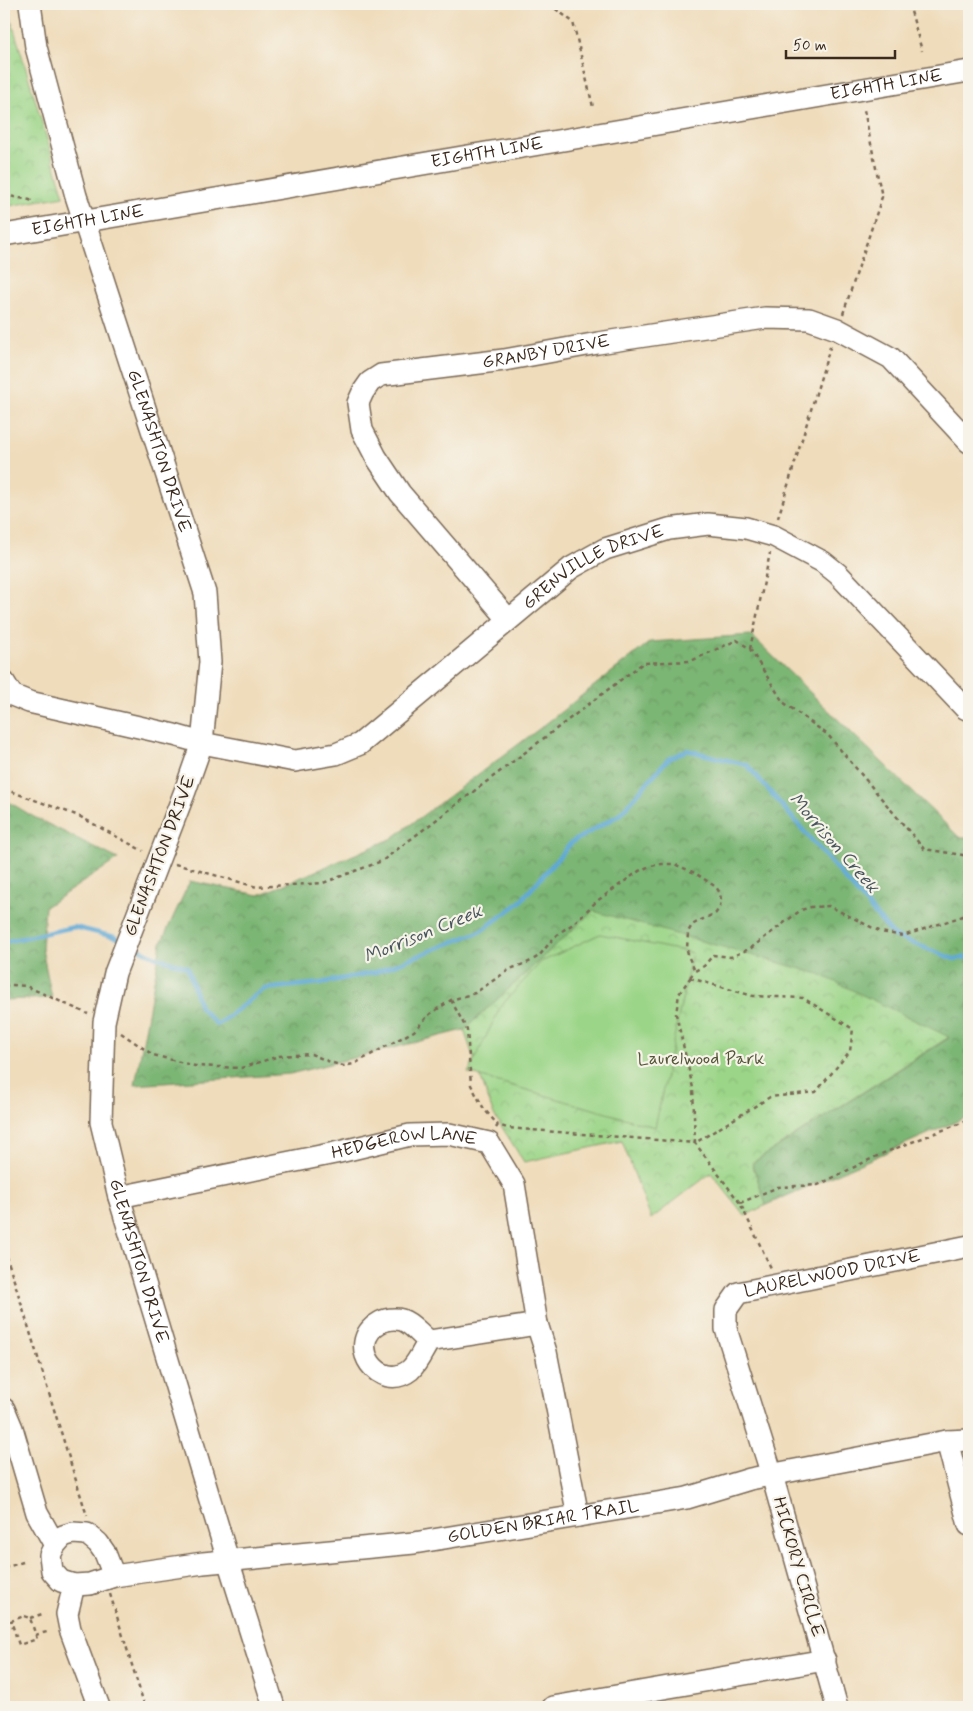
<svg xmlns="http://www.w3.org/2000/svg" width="973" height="1711" font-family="Mynerve,sans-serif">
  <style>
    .forest { fill: url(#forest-crowns); stroke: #5c7049 }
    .park { fill: url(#park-crowns); stroke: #6b8053 }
    .garden { fill: #9bd588; stroke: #6b8053 }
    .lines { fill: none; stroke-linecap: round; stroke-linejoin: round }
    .stream { stroke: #5ea9d6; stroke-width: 4.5 }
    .minor-casing { stroke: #7a6855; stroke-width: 24 }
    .path { stroke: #7a6855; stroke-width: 2.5; stroke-dasharray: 4 4; stroke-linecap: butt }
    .minor { stroke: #fff; stroke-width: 21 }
    .labels { text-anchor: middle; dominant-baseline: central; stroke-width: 4.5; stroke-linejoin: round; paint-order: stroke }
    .street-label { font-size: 18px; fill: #3b2a1e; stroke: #f7f3e8 }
    .park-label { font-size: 18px; fill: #535538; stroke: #f7f3e8 }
    .water-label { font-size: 19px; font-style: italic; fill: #47565e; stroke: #f7f3e8 }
  </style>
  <defs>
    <pattern id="forest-crowns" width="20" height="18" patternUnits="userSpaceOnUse" patternTransform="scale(1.25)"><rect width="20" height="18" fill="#7cb674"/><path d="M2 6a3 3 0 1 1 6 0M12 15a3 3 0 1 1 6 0" fill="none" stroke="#67945f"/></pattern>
    <pattern id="park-crowns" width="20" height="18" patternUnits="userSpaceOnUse" patternTransform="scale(1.25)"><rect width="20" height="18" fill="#9bd588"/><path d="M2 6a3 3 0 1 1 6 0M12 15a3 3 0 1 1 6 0" fill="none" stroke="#86b775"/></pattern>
  </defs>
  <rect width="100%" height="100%" fill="#f7f3e8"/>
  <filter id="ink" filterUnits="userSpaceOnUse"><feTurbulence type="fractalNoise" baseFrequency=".02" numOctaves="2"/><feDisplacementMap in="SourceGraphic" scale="10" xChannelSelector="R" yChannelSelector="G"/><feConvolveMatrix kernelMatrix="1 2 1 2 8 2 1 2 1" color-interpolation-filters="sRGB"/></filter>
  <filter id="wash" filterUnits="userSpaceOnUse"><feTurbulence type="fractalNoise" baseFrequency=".0096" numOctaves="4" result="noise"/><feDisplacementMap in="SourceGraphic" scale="20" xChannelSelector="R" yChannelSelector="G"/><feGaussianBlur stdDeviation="1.12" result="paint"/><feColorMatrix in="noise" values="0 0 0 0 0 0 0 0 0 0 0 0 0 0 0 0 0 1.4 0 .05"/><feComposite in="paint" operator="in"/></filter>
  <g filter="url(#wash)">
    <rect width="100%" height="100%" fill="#efdcbb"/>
    <path class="forest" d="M751,635L959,837H969V1116L766,1205L752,1163L949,1038L593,911L464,1030L290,1074L135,1085L161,943L190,881L259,895L391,839L543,726L650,642Z
      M4,799L34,817L118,859L45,907L42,949L52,998L4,1000Z"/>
    <path class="park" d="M4,4H8V9L64,196L4,207Z
      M593,911L819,974L949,1037L752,1163L766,1205L745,1216L711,1173L651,1219L622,1141L524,1162L493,1113L464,1030Z"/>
    <path class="garden" d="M600,934L692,953L655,1127L468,1073L501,1006L541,962Z"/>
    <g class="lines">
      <path class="stream" d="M4,942L74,927L115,937L121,940
        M133,946L154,956L187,967L200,1007L217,1025L264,989L321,983L376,972L481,931L519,903L572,842L619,815L667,760L687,750L747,765L894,936L954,959L969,957"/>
    </g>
  </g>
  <g filter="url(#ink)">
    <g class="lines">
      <g class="minor-casing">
        <g id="minor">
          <path id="s1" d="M30,4L36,47L76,196L205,593L210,662L202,743L185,791L115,973L104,1022L101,1122L119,1197L228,1560L274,1707"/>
          <path id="s2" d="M4,235L969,71"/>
          <path id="s3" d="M508,619L400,493L376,457L362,430L358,403L363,392L370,382L381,375L504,360L598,343L765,318L809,319L837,329L891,358L969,442"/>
          <path id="s4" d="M4,682L12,695L29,702L174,735L202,743L295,761L336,754L360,744L571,568L605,549L669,529L708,524L746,528L774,536L823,562L838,574L965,708L969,710"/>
          <path id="s5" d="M119,1197L335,1153L410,1135L449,1134L489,1143L514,1184L537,1324L546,1352L578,1516"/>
          <path d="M429,1341C423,1350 418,1363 410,1370C380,1394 344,1344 379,1323C385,1319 395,1318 402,1320C412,1323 420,1335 429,1341L537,1324"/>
          <path d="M4,1409L12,1428L37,1513L55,1545"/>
          <path d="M947,1441L969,1525"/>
          <path id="s6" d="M114,1576L105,1553L98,1543L87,1534L73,1533L63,1536L55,1545L50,1555L52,1571L61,1581L74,1585L90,1584L114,1576L203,1563L414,1543L687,1498L750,1479L780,1473L947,1441L969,1440"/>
          <path d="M74,1585L67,1614L70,1629L99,1707"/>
          <path d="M553,1707L825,1660"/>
          <path id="s7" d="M837,1707L772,1475L726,1329V1310L738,1293L969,1246"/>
        </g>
      </g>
      <path class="path" d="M549,4L573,22L593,107
        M909,4L922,51
        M4,195L30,200L34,204
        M843,314L882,197L864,110
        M778,518L831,344
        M750,649L770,553
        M4,789L79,816L143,851
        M175,864L257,887L323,883L382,861L643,663L691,661L737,640L750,649L783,702L828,735L924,849L969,856
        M690,977L695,971L704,966L713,955L731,957L751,948L801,910L811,907L829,906L881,932L903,936L969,914
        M690,978L753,996L803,998L853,1029L850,1051L816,1092L770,1097L695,1143L693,1088L676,1014L679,994Z
        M4,986L11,985L26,986L88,1014
        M451,1000L467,1030L471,1085L484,1109L498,1125
        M121,1033L153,1055L195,1066L241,1068L279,1056L311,1054L330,1062L343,1066L354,1064L414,1031L430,1014L451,1000L475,993L510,969L529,962L539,956L552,940L562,931L573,924L597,901L639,871L650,866L662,864H674L695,873L716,887L720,893L721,900L720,906L716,913L699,921L692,925L688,932L687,950L689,958L695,971
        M496,1128L498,1125L507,1128L695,1143L740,1203L771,1268
        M740,1203L778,1187L818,1185L881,1154L969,1120
        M4,1248L87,1516
        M4,1568L26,1561
        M110,1594L145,1707
        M24,1616L30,1618L37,1639L19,1645L11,1621Z
        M30,1618L42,1614
        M35,1635L47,1632"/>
      <use href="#minor" class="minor"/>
    </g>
  </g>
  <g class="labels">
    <g class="street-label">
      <text stroke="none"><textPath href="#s2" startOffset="895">EIGHTH LINE</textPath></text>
      <text stroke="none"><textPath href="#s2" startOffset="490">EIGHTH LINE</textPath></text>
      <text stroke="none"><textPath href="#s2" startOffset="85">EIGHTH LINE</textPath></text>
      <text stroke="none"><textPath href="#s3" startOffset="471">GRANBY DRIVE</textPath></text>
      <text stroke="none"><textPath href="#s1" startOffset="466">GLENASHTON DRIVE</textPath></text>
      <text stroke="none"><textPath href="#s4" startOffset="669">GRENVILLE DRIVE</textPath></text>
      <text transform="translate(160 856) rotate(-69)">GLENASHTON DRIVE</text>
      <text stroke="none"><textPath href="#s5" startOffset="291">HEDGEROW LANE</textPath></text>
      <text stroke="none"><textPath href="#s1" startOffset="1306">GLENASHTON DRIVE</textPath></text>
      <text stroke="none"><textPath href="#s7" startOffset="530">LAURELWOOD DRIVE</textPath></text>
      <text stroke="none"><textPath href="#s6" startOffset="616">GOLDEN BRIAR TRAIL</textPath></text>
      <text transform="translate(798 1567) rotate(74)">HICKORY CIRCLE</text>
    </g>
    <g class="park-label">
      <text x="701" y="1059">Laurelwood Park</text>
    </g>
    <g class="water-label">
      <text transform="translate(834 843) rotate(49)">Morrison Creek</text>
      <text transform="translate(423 934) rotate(-22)">Morrison Creek</text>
    </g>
  </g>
  <rect width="973" height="1711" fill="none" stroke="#f7f3e8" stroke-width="20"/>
  <path d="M786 50v8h109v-8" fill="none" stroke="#3b2a1e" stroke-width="2.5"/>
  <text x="793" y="50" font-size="15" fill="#3b2a1e" stroke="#f7f3e8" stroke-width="4" paint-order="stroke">50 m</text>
</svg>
